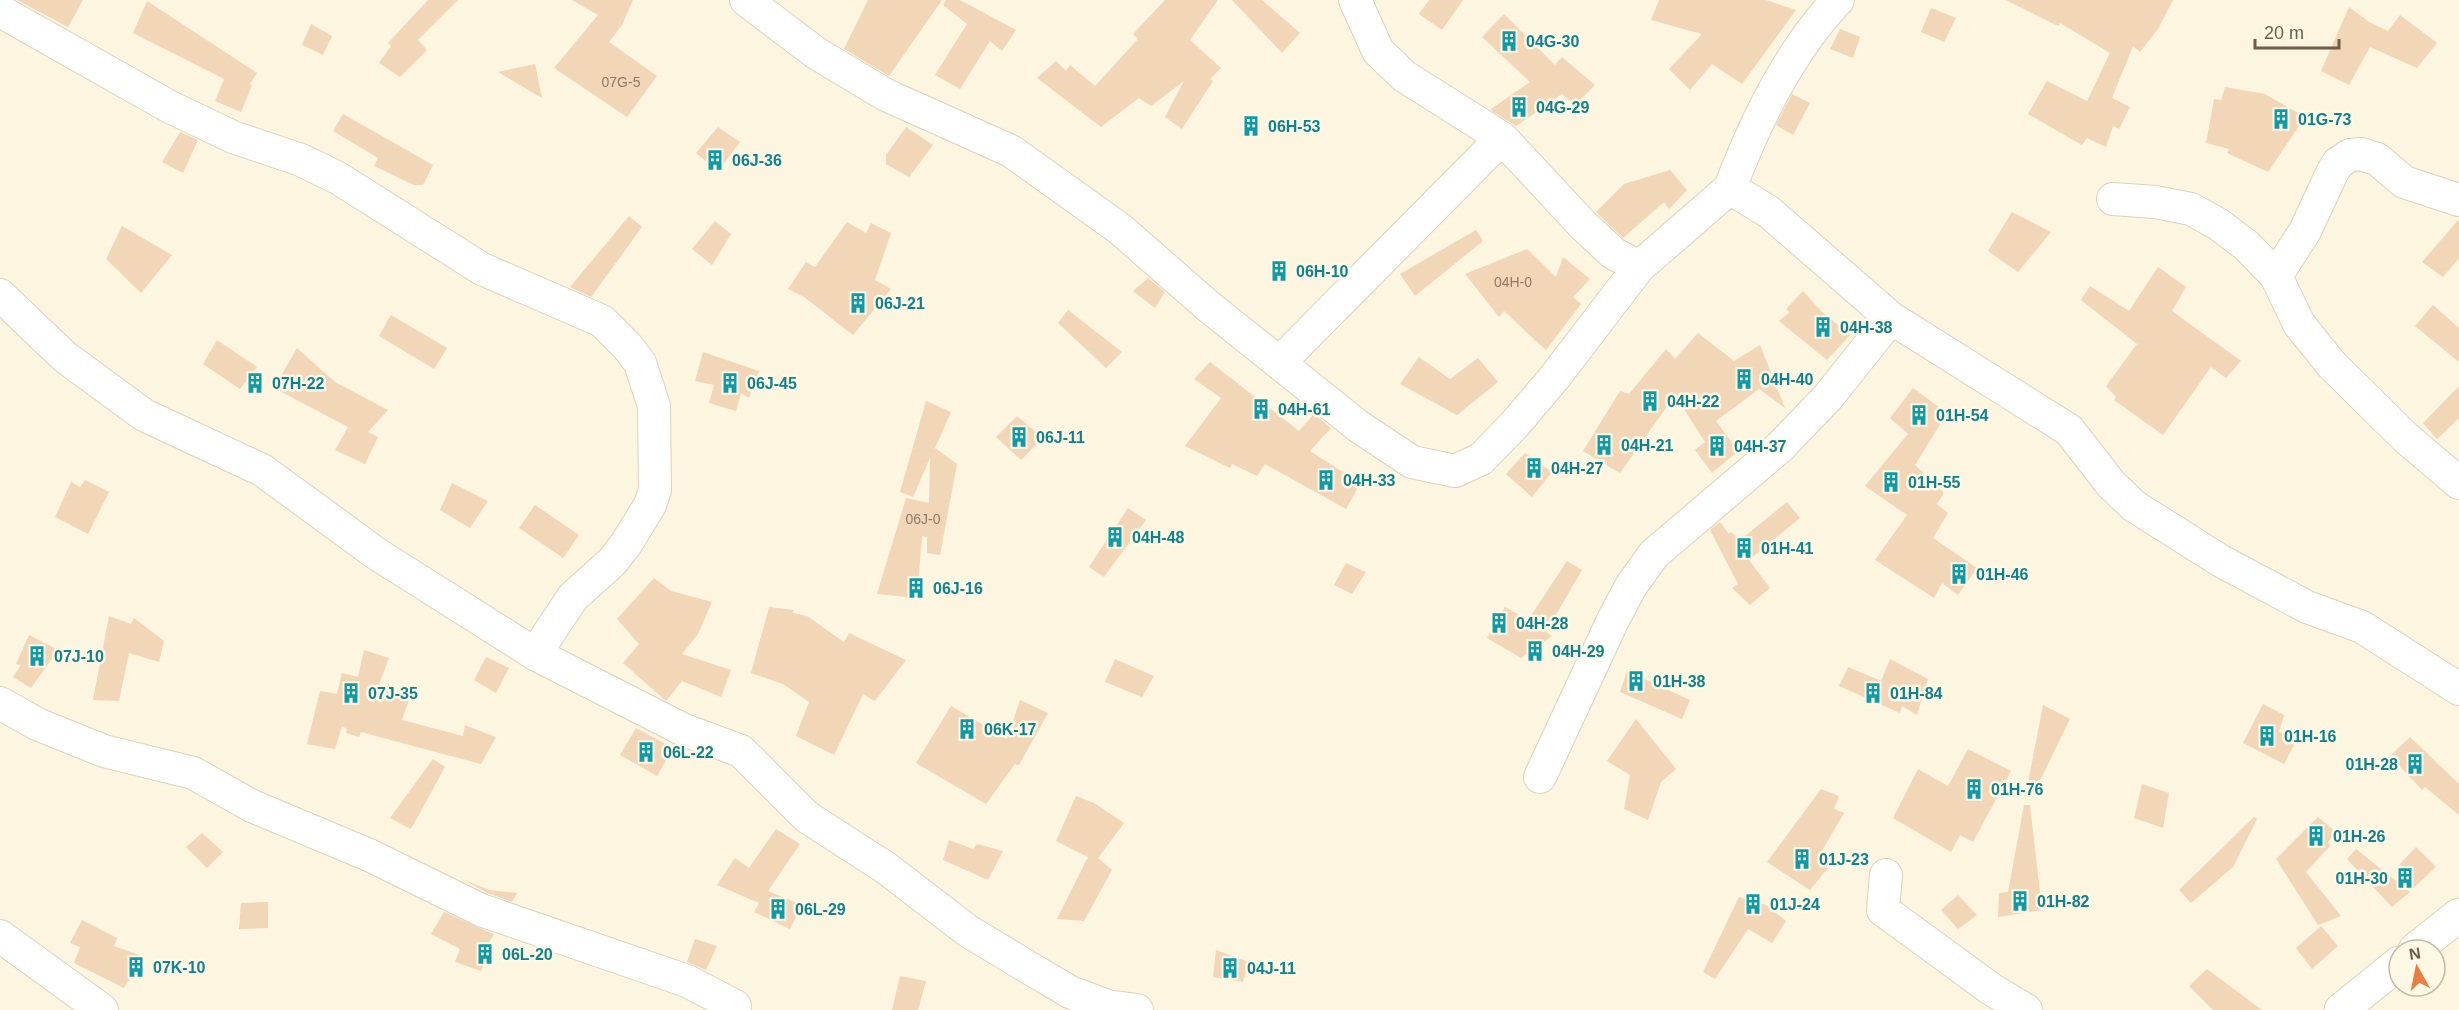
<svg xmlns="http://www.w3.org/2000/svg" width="2459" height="1010" font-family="Arial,sans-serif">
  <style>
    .building { fill: #f1d6b7 }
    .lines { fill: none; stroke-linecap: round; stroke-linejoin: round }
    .street-casing { stroke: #dfd1bb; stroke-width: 34 }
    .secondary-casing { stroke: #e1d1b6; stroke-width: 35 }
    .street { stroke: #fff; stroke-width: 32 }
    .secondary { stroke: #fff; stroke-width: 33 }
    .labels { text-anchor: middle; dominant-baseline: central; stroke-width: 5; stroke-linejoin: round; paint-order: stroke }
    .number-label { font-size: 14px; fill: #917a63 }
    .culture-label { font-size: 16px; font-weight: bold; fill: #0d838f; stroke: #fff8e4; text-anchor: start }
  </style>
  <rect width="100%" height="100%" fill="#fcf5df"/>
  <path class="building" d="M17,0H83L68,27Z
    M428,0H458L418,40L427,50L400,77L379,63L391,46L388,43Z
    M572,0H633L622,25L609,42L657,76L627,117L554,68L598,15Z
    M868,0H942L889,76L844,49Z
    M946,0H960L1016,30L1002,51L990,41L960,89L935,75L967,24L943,5Z
    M1165,0H1218L1190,40L1221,68L1210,79L1213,81L1182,129L1165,117L1184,81L1151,106L1139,98L1101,127L1037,78L1056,61L1066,71L1070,65L1095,86L1138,39L1133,34Z
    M1232,0H1262L1300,33L1282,53Z
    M1429,0H1463L1442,30L1419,14Z
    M1659,0H1766L1796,10L1742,84L1712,64L1690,90L1669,69L1702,34L1651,20Z
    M2006,0H2173L2158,29L2140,52L2133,46L2112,98L2130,107L2119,129L2113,126L2106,147L2087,138L2082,145L2028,114L2047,81L2087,101L2110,53L2060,23L2058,26Z
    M147,1L257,73L250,84L252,85L241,112L215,101L224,79L133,33Z
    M2349,7L2369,22L2388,31L2400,15L2437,43L2417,68L2370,47L2349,85L2321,71Z
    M1931,8L1956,18L1944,42L1921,32Z
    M1504,14L1555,65L1562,57L1595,85L1575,105L1562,94L1516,126L1492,111L1491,109L1530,82L1482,37Z
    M311,24L332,36L323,55L302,45Z
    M1840,29L1860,37L1853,58L1830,49Z
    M535,64L542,98L498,72Z
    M2225,87L2265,94L2305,117L2268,172L2227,153L2229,149L2206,143L2214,99L2221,100Z
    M1792,94L1810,103L1793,135L1776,125Z
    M343,114L433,165L423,185H414L374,166L378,158L333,131Z
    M718,127L740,142L718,171L696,153Z
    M906,127L933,145L909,177L886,164V155Z
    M180,132L198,140L183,173L162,162Z
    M1670,170L1687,190L1669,209L1664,202L1623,238L1596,212L1624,184Z
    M2012,212L2051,232L2018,272L1988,251Z
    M629,216L642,227L591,297L570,287Z
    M2459,219V258L2443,277L2422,262Z
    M715,221L731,234L712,265L692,249Z
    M847,222L866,233L871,223L891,233L875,280L891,289L853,335L804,297L788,289L806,262L815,267Z
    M122,226L172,255L141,293L106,259Z
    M1476,230L1483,241L1415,296L1400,274Z
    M1527,249L1556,277L1563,257L1590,279L1573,297L1581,304L1546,350L1535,340L1533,342L1534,339L1504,311L1499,317L1465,274Z
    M2158,267L2186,287L2172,311L2241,361L2226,378L2211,367L2163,435L2114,400L2116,397L2106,386L2137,344L2081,300L2090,286L2129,311Z
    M1148,278L1165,292L1155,308L1133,291Z
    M1803,291L1821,311L1850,335L1827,360L1779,321L1790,312L1786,309Z
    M2433,305L2459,328V362L2415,326Z
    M1068,310L1122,352L1106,368L1058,323Z
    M391,315L447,348L434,369L379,336Z
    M1698,333L1734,361L1760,345L1785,408L1759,389L1716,421L1738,451L1712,473L1695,450L1705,442L1675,395L1620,473L1583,451L1620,391L1629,394L1666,349L1675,359Z
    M217,340L257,367L240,389L203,364Z
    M297,348L335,382L388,410L368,432L378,437L365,464L335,450L348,427L274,388Z
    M703,352L759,371L749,398L741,393L736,411L709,403L714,385L695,381Z
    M1419,357L1450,379L1478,358L1498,382L1457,415L1400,384Z
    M1210,362L1299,431L1314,414L1331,428L1310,451L1346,474L1344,477L1360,484L1346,509L1265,464L1257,476L1232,464L1230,468L1185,446L1221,398L1194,379Z
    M2459,386V418L2437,439L2423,423Z
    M1913,388L1947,413L1915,465L1944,493L1937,504L1948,513L1933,538L1977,568L1958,595L1942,583L1934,598L1875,560L1907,515L1865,486L1908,434L1890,418Z
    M926,401L951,412L935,448L957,464L940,555L927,553V537L922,536L917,598L877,594L906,498L929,503L930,458L913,497L900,492Z
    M1017,416L1043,438L1021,460L996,437Z
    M1525,453L1552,472L1532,497L1506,474Z
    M85,480L109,492L88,534L55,517L71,482L80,487Z
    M452,483L488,501L470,528L440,510Z
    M1787,502L1800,518L1749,560L1770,588L1750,605L1732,588L1738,584L1710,530L1720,522L1729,534L1731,532L1740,540Z
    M535,505L579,535L563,558L519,528Z
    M1128,508L1146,520L1104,577L1089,567Z
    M1567,561L1582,570L1546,632L1552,636L1521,658L1487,638L1505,607L1528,620Z
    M1346,563L1366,572L1352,594L1334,585Z
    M654,578L671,591L712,602L698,634L682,654L731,670L721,697L682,681L666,701L623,663L639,644L617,619Z
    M769,607L794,610L793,613L807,616L844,642L849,633L906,660L875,701L863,694L834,755L796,736L809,702L783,684L751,673Z
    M109,616L131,624L134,618L164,641L159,662L129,653L119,701L93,700Z
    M29,635L58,650L31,688L13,677L21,665L16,664Z
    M364,650L389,658L378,687L409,700L402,720L463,736L465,725L496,737L481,764L361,732L359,737L346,733L347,729L342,726L335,749L307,744L320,691L337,694L342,673L358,677Z
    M486,657L509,668L496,693L474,680Z
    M1115,659L1154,676L1142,697L1105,682Z
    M1890,659L1928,679L1917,715L1902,706L1900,713L1839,686L1848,667L1881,681Z
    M1627,671L1690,700L1682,719L1620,692Z
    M1020,700L1048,713L1019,765L1015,764L986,804L916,763L951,706L1007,739Z
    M2263,704L2284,715L2279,732L2297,739L2284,764L2243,743Z
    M2043,705L2070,719L2033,795L2026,793Z
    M1636,719L1676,769L1661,782L1648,820L1624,809L1630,775L1607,761Z
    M636,728L673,748L657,776L620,755Z
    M2410,737L2459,784V815L2425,787L2422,790L2390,756Z
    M1968,749L2011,771L1973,842L1960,835L1951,852L1893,818L1918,769L1948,786Z
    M433,759L445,767L411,829L390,818Z
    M2142,784L2169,793L2163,828L2134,818Z
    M1821,789L1839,796L1834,809L1844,813L1820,854L1832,863L1810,890L1767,862Z
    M1076,796L1094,803L1124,823L1098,858L1112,870L1084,921L1057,919L1088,857L1056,841Z
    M2024,805H2030L2042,910L1998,917L1999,893L2008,892Z
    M2254,817L2257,819L2233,867L2191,903L2179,890Z
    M2318,817L2336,832L2328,842L2330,846L2306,872L2341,916L2318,925L2276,859Z
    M776,829L800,844L768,891L802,905L790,929L754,912L759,903L717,885L735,858L749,868Z
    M202,833L223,852L207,868L186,847Z
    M949,840L973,849L977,844L1003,851L988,880L943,860Z
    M2416,847L2436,867L2411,890L2400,864Z
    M2356,849L2410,892L2392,907L2347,859Z
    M462,879L489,890L517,893L512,902L488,893Z
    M1958,895L1977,915L1958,929L1941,910Z
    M1739,897L1766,905L1786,921L1772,943L1748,929L1715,979L1703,972Z
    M268,902V928L239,929L241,903Z
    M444,912L494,934L487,946L491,947L481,971L455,962L460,949L431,934Z
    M82,920L117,938L114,946L142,956L124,988L74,963L80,947L70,943Z
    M2321,926L2338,946L2312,969L2296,948Z
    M695,939L717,946L706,970L687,962Z
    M1216,950L1249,962L1243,982L1213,977Z
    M2207,969L2262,1010H2213L2189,986Z
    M900,976L926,981L918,1010H892Z"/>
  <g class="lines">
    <g class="street-casing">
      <path id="street" d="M746,0L816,53L886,95L1011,151L1120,229L1208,306L1358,426L1412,462L1455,471L1481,459L1515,424L1554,378L1639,267
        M1355,0L1378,51L1404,76L1502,138L1583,225L1613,253L1639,267L1730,188
        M1838,0C1789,51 1755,122 1730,188L1769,212L1891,318L2069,430L2111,484L2134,506L2221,561L2307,607L2362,627L2459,689
        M0,11L170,107L233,137L301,160L338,178L482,269L602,321L627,346L640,363L654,406L655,490L650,505L626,544L612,562L573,597L535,654
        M2113,199L2155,202L2191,209L2218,224L2247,246L2276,276L2299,324L2332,365L2405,437L2459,483
        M2276,276L2305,231L2332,173L2338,163L2350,155L2361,154L2377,159L2404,182L2459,200
        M0,295L65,357L144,415L262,470L377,554L535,654L684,730L741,751L807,817L886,868L968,931L1026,966L1070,992L1107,1006L1137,1010
        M1280,362L1502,138
        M0,703L37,724L104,751L193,773L252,806L369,855L481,910L687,981L735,1006L734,1010
        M1540,777L1613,620L1631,586L1654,554L1780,447L1828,397L1891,318
        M1886,875L1883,910L1991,989L2026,1010
        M0,936L102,1010"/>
    </g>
    <g class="secondary-casing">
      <path id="secondary" d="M2415,950L2459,915
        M2341,1010L2399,963"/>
    </g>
    <use href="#street" class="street"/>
    <use href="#secondary" class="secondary"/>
  </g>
  <defs>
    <g id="building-bare" transform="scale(1.62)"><path d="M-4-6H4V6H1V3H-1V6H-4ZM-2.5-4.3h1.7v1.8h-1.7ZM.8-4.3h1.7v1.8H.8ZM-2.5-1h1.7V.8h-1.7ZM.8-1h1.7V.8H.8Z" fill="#0f9aa8" stroke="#fff8e4" stroke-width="2.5" paint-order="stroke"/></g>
  </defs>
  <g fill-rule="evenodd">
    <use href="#building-bare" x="1509" y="41"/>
    <use href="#building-bare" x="1519" y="107"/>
    <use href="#building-bare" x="2281" y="119"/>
    <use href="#building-bare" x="1251" y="126"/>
    <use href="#building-bare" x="715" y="160"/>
    <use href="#building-bare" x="1279" y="271"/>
    <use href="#building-bare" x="858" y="303"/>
    <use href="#building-bare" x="1823" y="327"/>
    <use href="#building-bare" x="1744" y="379"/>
    <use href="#building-bare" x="255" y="383"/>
    <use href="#building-bare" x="730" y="383"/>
    <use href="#building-bare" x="1650" y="401"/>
    <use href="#building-bare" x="1261" y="409"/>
    <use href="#building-bare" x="1919" y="415"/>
    <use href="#building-bare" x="1019" y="437"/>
    <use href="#building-bare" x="1604" y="445"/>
    <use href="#building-bare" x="1717" y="446"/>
    <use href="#building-bare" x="1534" y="468"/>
    <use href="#building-bare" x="1326" y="480"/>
    <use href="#building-bare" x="1891" y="482"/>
    <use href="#building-bare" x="1115" y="537"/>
    <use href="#building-bare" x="1744" y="548"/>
    <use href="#building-bare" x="1959" y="574"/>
    <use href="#building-bare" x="916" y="588"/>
    <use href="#building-bare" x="1499" y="623"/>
    <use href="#building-bare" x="1535" y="651"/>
    <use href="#building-bare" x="37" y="656"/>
    <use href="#building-bare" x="1636" y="681"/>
    <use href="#building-bare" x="351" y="693"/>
    <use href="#building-bare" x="1873" y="693"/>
    <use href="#building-bare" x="967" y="729"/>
    <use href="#building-bare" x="2267" y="736"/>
    <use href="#building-bare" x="646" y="752"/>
    <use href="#building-bare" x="2415" y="764"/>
    <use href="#building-bare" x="1974" y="789"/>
    <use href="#building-bare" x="2316" y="836"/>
    <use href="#building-bare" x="1802" y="859"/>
    <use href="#building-bare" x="2405" y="878"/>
    <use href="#building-bare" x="2020" y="901"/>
    <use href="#building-bare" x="1753" y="904"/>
    <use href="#building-bare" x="778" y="909"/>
    <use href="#building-bare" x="485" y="954"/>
    <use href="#building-bare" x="136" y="967"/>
    <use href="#building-bare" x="1230" y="968"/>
  </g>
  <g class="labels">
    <g class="number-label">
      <text x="621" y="82">07G-5</text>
      <text x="1513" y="282">04H-0</text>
      <text x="923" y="519">06J-0</text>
    </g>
    <g class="culture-label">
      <text x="1526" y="41">04G-30</text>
      <text x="1536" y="107">04G-29</text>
      <text x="2298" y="119">01G-73</text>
      <text x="1268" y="126">06H-53</text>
      <text x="732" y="160">06J-36</text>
      <text x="1296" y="271">06H-10</text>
      <text x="875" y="303">06J-21</text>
      <text x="1840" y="327">04H-38</text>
      <text x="1761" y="379">04H-40</text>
      <text x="272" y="383">07H-22</text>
      <text x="747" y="383">06J-45</text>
      <text x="1667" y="401">04H-22</text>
      <text x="1278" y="409">04H-61</text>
      <text x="1936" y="415">01H-54</text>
      <text x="1036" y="437">06J-11</text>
      <text x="1621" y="445">04H-21</text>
      <text x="1734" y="446">04H-37</text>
      <text x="1551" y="468">04H-27</text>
      <text x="1343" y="480">04H-33</text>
      <text x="1908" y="482">01H-55</text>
      <text x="1132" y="537">04H-48</text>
      <text x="1761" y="548">01H-41</text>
      <text x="1976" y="574">01H-46</text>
      <text x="933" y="588">06J-16</text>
      <text x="1516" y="623">04H-28</text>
      <text x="1552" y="651">04H-29</text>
      <text x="54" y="656">07J-10</text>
      <text x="1653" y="681">01H-38</text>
      <text x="368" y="693">07J-35</text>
      <text x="1890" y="693">01H-84</text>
      <text x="984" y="729">06K-17</text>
      <text x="2284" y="736">01H-16</text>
      <text x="663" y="752">06L-22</text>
      <text x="2398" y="764" text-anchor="end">01H-28</text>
      <text x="1991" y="789">01H-76</text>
      <text x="2333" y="836">01H-26</text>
      <text x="1819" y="859">01J-23</text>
      <text x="2388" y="878" text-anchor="end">01H-30</text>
      <text x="2037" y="901">01H-82</text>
      <text x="1770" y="904">01J-24</text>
      <text x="795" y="909">06L-29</text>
      <text x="502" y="954">06L-20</text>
      <text x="153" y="967">07K-10</text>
      <text x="1247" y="968">04J-11</text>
    </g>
  </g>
  <g transform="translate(2417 968) rotate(351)"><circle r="28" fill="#fff8e4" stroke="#c6baa5" stroke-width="1.5"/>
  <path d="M0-4.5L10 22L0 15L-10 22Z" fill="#e57f44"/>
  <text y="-9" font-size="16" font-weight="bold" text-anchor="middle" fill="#715c47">N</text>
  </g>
  <path d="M2255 39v9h84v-9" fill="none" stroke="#715c47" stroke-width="3"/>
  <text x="2264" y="39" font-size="18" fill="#715c47" stroke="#fff8e4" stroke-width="4.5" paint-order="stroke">20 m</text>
</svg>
